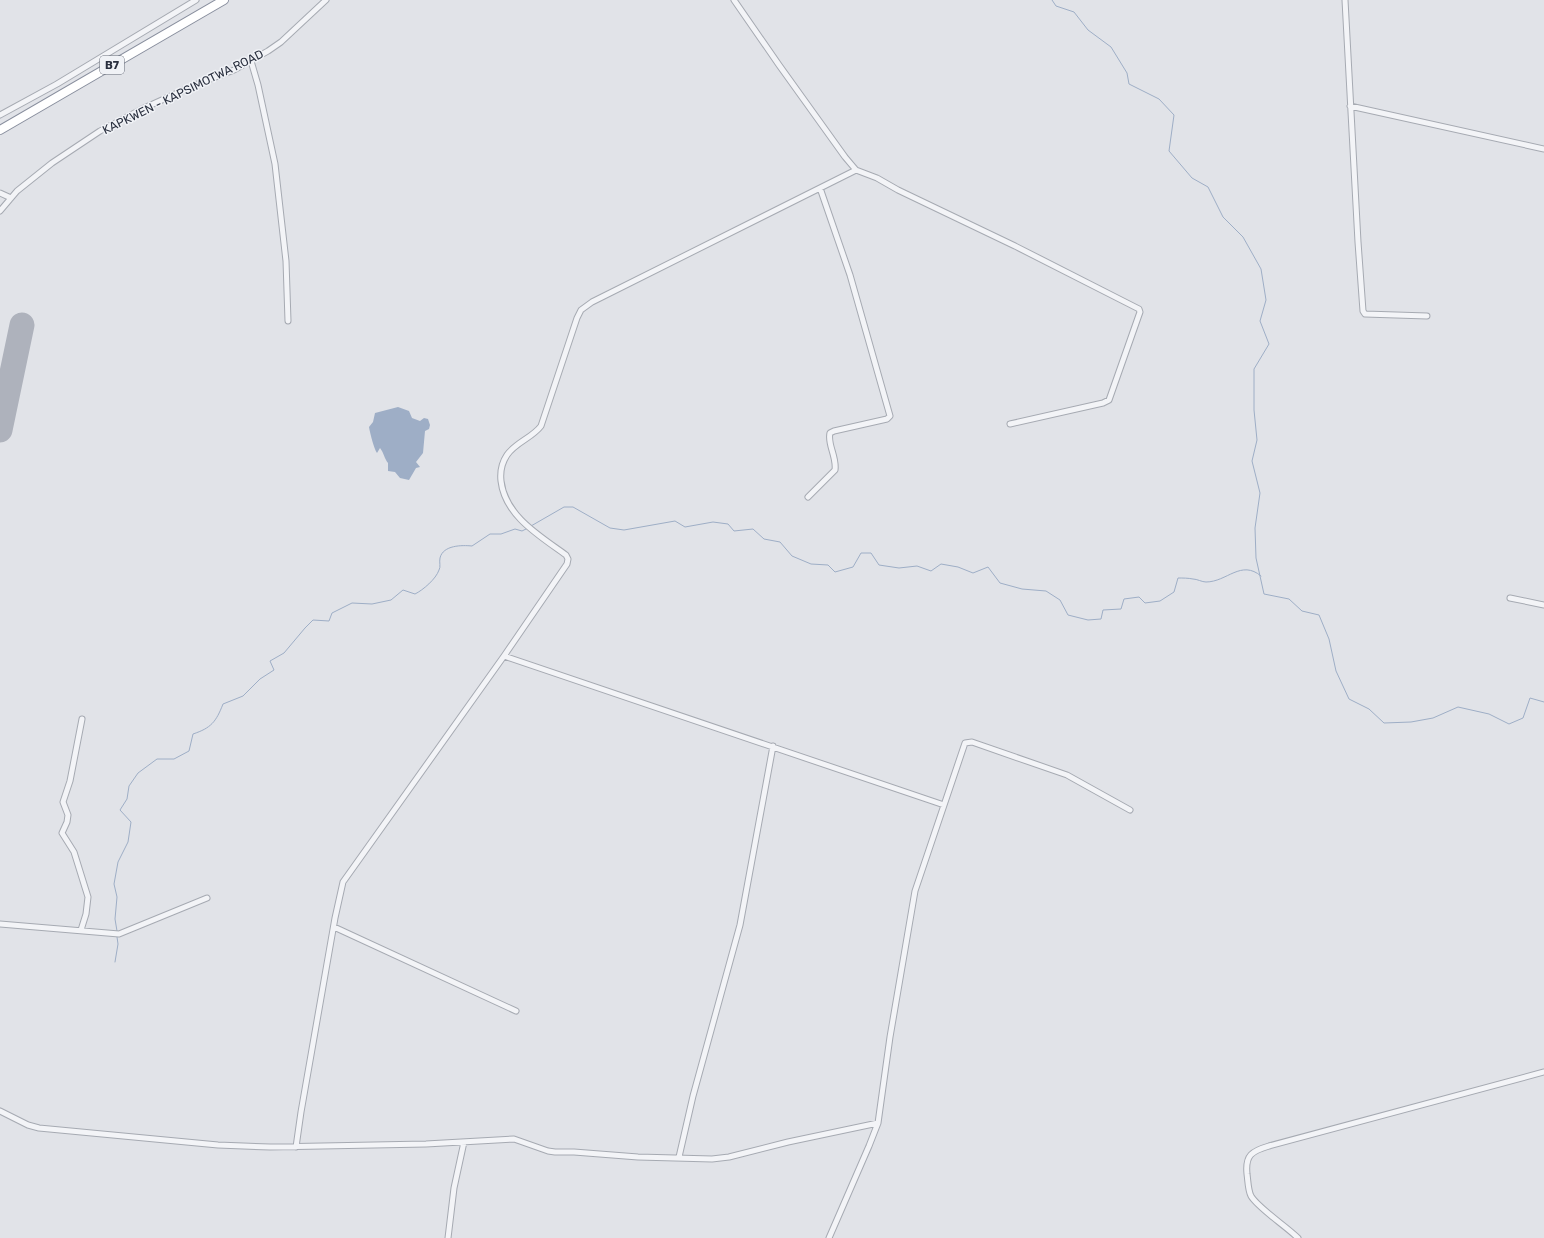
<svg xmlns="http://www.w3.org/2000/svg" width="1544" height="1238" font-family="Rubik,sans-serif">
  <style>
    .water { fill: #9eaec6 }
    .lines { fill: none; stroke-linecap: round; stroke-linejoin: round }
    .stream { stroke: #9eaec6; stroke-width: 1 }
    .runway { stroke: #aeb2bc; stroke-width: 25 }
    .minor-casing { stroke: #a6aab2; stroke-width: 7 }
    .highway-casing { stroke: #898f9e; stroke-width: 10 }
    .minor { stroke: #f3f4f7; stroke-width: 5 }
    .highway { stroke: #fff; stroke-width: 8 }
    .labels { text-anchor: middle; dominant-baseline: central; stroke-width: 3; stroke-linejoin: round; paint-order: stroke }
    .shield { fill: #f0f2f6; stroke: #656a76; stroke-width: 1 }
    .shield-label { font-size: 11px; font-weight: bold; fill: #2a303f }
    .street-label { font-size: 12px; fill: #2a303f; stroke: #f0f2f6 }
  </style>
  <rect width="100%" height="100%" fill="#e1e3e8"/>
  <path class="water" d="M398,407L409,411L412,418L420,421L424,418L428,419L430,425L429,429L425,431L423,453L416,462L420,467L416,468L409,480L400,478L395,472L388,471V463C384,458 384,453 380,448L377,453C374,449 370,433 369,427L373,422L375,413Z"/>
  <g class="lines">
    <path class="stream" d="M1052,0L1056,6L1074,12L1088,30L1111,47L1127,73L1129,84L1159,99L1174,115L1169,151L1192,178L1208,187L1223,217L1243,237L1261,269L1266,300L1260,321L1269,344L1254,369V410L1257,440L1252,461L1260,493L1255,528L1256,558L1264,594L1289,599L1302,611L1319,615L1329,639L1336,671L1349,699L1369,709L1384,723L1411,722L1433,718L1458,707L1489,714L1509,724L1523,718L1530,698L1544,702
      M531,526L564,507H573L610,528L624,530L675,521L685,527L713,522L728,524L734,531L753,529L764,539L780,542L792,556L811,564L828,565L835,572L853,567L861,553H871L879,565L899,568L917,566L931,571L941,564L958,567L973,573L988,567L1000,583L1022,589L1046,591L1060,600L1068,615L1088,620L1101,619L1103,610L1121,609L1124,599L1139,597L1145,603L1160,601L1174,592L1178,578C1183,578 1188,578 1193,579C1197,579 1202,582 1206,582C1227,582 1241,559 1261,576
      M117,931L115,919L117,897L114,884L118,862L128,842L131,822L120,810L127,799L129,786L138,773L157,759H174L189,751L193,734C211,728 216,722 223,704L243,696L260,679L274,670L270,661L284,653L305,628L313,620L329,621L332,613L352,603L372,604L391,600L403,590L415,594C423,590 436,579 439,570C441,567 439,562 440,558C443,545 462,545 472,546L490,534H501L515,529L522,531L528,528
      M115,962L118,944L117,937"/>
    <path class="runway" d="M0,430L22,325"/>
    <g class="minor-casing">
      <path id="minor" d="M734,0L779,65L845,157L856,170L877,178L898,190L1015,246L1139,309L1140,312L1109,400L1103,403L1010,424
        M1345,0L1358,242L1363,311L1365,314L1427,316
        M251,61L258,85L275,164L286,261L288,321
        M1350,106L1544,149
        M0,115L57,84L196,0
        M0,193L11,198
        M0,211L17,191L52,163L100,131L142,109L195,85L234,70L268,51L281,42L326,0
        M808,497L835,470C837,457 827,444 830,433L834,431L887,419L890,416L850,275L820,188
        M1510,598L1544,605
        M504,656L944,805
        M0,924L119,934L207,898
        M334,927L516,1011
        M81,930L86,914L88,897L74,852L62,833L67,822L68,815L63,802L70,781L82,719
        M0,1111L28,1125L39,1128L218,1145L270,1147L426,1144L514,1139L548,1151L555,1152H574L638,1157L712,1159L729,1157L788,1142L878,1123L890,1037L915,891L965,743L972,742L1067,775L1130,810
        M296,1147L301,1112L335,918L343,882L504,656L567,564L568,559L566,555C540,536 505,516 501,481C500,472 501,464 507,455C516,442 532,438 541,426L577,318L581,310L592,302L856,170
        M679,1157L693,1096L740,925L773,746
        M448,1238L454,1188L464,1142
        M829,1238L869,1146L878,1123
        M1298,1238C1286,1226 1258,1208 1251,1196C1248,1190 1248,1181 1247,1174C1245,1155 1252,1151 1269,1146L1544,1072"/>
    </g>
    <g class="highway-casing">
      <path id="highway" d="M0,130L224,0"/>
    </g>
    <use href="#minor" class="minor"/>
    <use href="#highway" class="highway"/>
  </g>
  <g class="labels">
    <rect class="shield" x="100" y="56" width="24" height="18" rx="3"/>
    <g class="shield-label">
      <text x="112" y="65">B7</text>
    </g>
    <g class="street-label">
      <text transform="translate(183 92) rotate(-26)">KAPKWEN - KAPSIMOTWA ROAD</text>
    </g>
  </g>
</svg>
